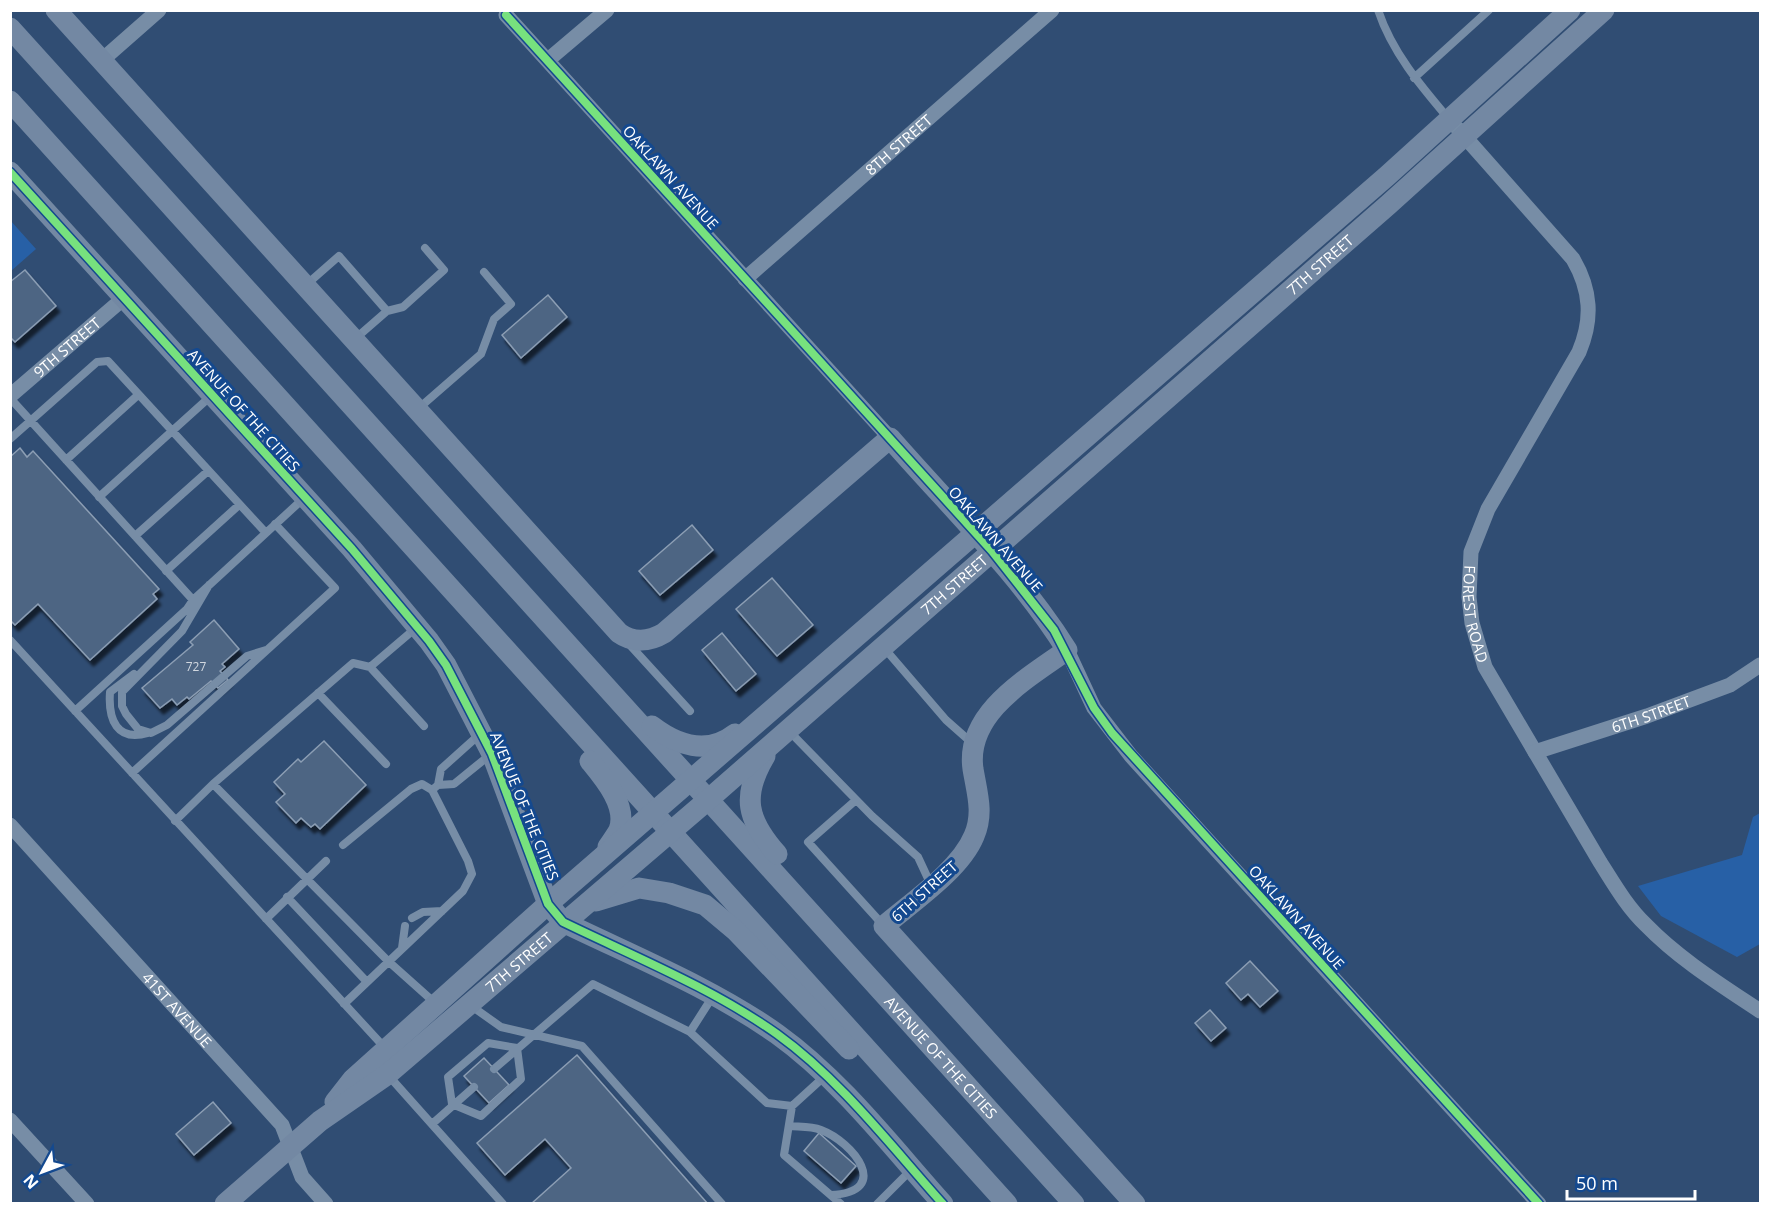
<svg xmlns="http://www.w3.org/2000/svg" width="1771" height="1214" font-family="'Open Sans',sans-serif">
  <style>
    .green { fill: #2760a6 }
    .building { fill: #4d6583; stroke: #8c9eb4; stroke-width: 1.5; filter: url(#shadow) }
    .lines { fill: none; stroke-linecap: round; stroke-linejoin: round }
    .lane { stroke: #778da6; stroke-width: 8 }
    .street { stroke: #778da6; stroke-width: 15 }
    .secondary { stroke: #7388a3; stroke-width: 21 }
    .cycleway-casing { stroke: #14498f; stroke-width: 11 }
    .cycleway { stroke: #77e17e; stroke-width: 8 }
    .labels { text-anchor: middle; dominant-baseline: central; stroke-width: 6; stroke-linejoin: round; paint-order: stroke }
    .number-label { font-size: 12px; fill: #d2d8e0 }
    .street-label { font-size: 15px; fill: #fff; stroke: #14498f }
  </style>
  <defs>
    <filter id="shadow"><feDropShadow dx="3.5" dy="6" stdDeviation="1.5" flood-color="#0009"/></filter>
  </defs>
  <rect width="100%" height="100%" fill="#304d73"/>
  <path class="green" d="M10,220L36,249L11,271H10Z
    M1760,813V944L1737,957L1661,916L1638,886L1742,855L1753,817Z"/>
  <path class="building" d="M25,270L56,306L15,342L10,337V282Z
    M548,295L567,317L521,358L502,335Z
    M20,448L27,457L33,451L159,589L153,594L157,599L90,660L38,604L15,625L10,620V457Z
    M692,525L713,550L660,595L639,571Z
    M772,578L813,625L777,656L736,609Z
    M214,620L239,649L222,664L225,667L220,671L228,680L218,688L211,681L189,699L187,697L177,705L172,699L160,708L142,688L193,645L190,642Z
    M722,633L756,674L736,691L702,650Z
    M324,741L366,785L320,829L315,824L311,827L301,818L296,823L276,802L285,794L274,782L298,759L301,762Z
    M1250,961L1278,991L1260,1007L1248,994L1241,1000L1226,983Z
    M1210,1010L1226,1028L1211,1041L1195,1023Z
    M577,1055L708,1204H531L571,1168L545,1139L505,1175L477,1143Z
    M484,1058L509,1085L489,1103L464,1076Z
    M213,1102L231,1123L194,1155L176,1134Z
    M819,1133L856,1166L841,1183L804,1151Z"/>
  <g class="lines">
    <path class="lane" d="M1378,10C1392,52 1420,85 1448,118
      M1414,78L1489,10
      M306,285L339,256L387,311L356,338
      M387,311L403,307L444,270L425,248
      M10,398L193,600
      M419,408L481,354L494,319L511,304L484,272
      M10,439L97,362L108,361L266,533
      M66,460L138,395
      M99,497L212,395
      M135,536L208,471
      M166,571L239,505
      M209,585L182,631L122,692V706L126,714L138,729L151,733L167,725L247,656L266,650
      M417,627L370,667L424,726
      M10,640L385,1048
      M629,644L690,711
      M885,649L946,720L972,743
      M134,674L110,692C108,720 117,742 148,733
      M318,693L386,764
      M75,711L187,609L193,600L304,498
      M789,731L872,816L918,857L931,885
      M132,773L335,588L275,524
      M213,784L388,961L435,1003
      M438,785L454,784L491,754
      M856,800L808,842L883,925
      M175,821L213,784L353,663L370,667
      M343,845L411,789L422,784L432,790
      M287,897L367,982
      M412,918L423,912L442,911
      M266,919L326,861
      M402,948L405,926
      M713,996L690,1032L767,1103L792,1106
      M344,1004L463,891L472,874L468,861L432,790L438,785L441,769L480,734
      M470,1005L501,1027L582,1046L722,1204
      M488,1043L517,1048L521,1079L481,1116L452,1104L448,1077Z
      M494,1069L593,984L690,1032
      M388,1075L503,1204
      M825,1076L792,1106L784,1155L841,1204
      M432,1124L474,1087
      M789,1126C799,1127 811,1126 821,1130C853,1142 893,1192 831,1195
      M877,1204L912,1169"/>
    <g class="street">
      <path d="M506,15L890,438"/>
      <path d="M548,60L607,10"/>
      <path d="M101,61L159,10"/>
      <path id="s1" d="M1458,129L1573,259C1591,290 1593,319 1579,352L1488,509L1471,552L1469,597L1472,623L1485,667L1600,862C1614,884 1627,907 1646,925C1679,959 1721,985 1760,1011"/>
      <path id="s2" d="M745,279L1052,10"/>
      <path id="s3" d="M10,396L124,298"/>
      <path d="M1067,650L1094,708L1131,756L1539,1204"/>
      <path id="s4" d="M1535,752L1647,716L1730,685L1760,665"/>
      <path id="s5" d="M10,825L282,1125L302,1177L326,1204"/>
      <path d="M10,1120L87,1204"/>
    </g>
    <g class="secondary">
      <path d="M56,10L619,633C633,643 649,642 664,633L890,438C950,507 1018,572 1067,650C1028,678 965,713 973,769C977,793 984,813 974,836C960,870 912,902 884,926L1135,1204"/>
      <path id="s6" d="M10,28L1074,1204"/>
      <path d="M10,101L1007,1204"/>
      <path d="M10,172L352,549L429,641L446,665L492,754L548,904L563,922C635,957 712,988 777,1034C841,1080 891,1146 943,1204"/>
      <path d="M652,726C677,745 707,756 735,734"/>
      <path d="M765,756C741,796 747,820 777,854"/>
      <path d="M590,761C604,778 628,806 619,830C616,836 611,842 608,847"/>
      <path d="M596,901L639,888L669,893L705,905L736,931L849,1049"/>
      <path d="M335,1102L353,1079L548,904L1387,176L1570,10"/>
      <path id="s7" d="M225,1204L320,1121L388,1074L709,799L1388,205L1604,10"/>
    </g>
    <g class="cycleway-casing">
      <path id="cycleway" d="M506,15L992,551L1054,630L1094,708L1112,733L1539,1204
        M10,172L352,549L429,641L446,665L492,754L548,904L563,922C635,957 712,988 777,1034C841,1080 891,1146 943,1204"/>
    </g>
    <use href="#cycleway" class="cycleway"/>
  </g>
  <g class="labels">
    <g class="number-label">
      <text x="196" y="666">727</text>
    </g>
    <g class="street-label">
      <text stroke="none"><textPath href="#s2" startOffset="204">8TH STREET</textPath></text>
      <text transform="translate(671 177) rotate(48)">OAKLAWN AVENUE</text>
      <text stroke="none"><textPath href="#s7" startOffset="1443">7TH STREET</textPath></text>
      <text stroke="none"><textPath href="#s3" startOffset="75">9TH STREET</textPath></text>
      <text transform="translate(244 410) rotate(48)">AVENUE OF THE CITIES</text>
      <text transform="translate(996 539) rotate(49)">OAKLAWN AVENUE</text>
      <text stroke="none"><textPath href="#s7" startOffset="957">7TH STREET</textPath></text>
      <text stroke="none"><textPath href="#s1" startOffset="561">FOREST ROAD</textPath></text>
      <text stroke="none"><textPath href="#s4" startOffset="122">6TH STREET</textPath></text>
      <text transform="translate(525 806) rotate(68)">AVENUE OF THE CITIES</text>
      <text transform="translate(924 891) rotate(-42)">6TH STREET</text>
      <text transform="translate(1297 917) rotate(48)">OAKLAWN AVENUE</text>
      <text stroke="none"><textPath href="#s7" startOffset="381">7TH STREET</textPath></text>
      <text stroke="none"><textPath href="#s5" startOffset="249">41ST AVENUE</textPath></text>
      <text stroke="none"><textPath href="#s6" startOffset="1388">AVENUE OF THE CITIES</textPath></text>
    </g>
  </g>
  <rect width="1771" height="1214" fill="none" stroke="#ffffff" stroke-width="24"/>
  <g transform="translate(42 1172) rotate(229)" stroke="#14498f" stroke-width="4.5" paint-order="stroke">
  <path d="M0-4.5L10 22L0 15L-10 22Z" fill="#ffffff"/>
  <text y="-9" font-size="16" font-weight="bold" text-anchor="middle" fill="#ffffff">N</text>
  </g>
  <path d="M1567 1190v9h128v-9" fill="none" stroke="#ffffff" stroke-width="3"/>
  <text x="1576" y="1190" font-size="18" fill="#ffffff" stroke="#14498f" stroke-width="4.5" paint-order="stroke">50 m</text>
</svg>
